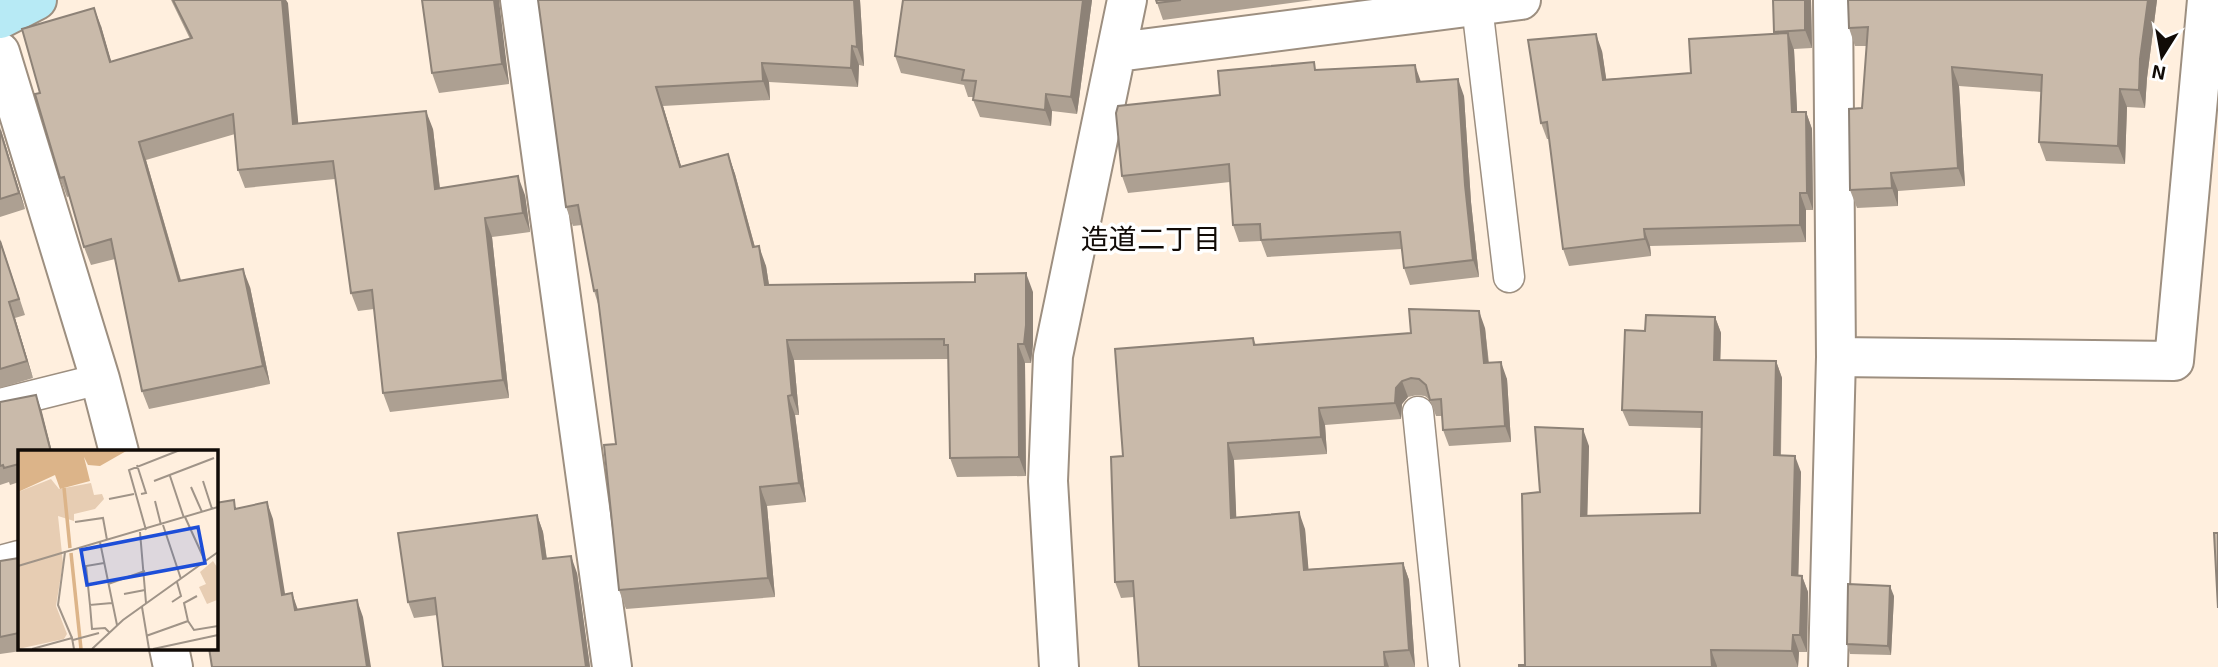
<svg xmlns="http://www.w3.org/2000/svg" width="2218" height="667" font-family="'Exo 2','Noto Sans JP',sans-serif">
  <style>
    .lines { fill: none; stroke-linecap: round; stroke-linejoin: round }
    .lane-casing { stroke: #9d8f80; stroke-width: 33 }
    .street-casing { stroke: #9d8f80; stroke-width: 42 }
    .secondary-casing { stroke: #9d8f80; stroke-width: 42 }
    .lane { stroke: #fff; stroke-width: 30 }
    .street { stroke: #fff; stroke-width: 38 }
    .secondary { stroke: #b7eaf5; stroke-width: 38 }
    .wall { fill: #ada092 }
    .shaded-wall { fill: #8d8277 }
    .building { fill: #c9baaa; stroke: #8d8277; stroke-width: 2 }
    .labels { text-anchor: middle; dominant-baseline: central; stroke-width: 7; stroke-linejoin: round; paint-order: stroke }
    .neighbourhood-label { font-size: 28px; fill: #110b07; stroke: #fff }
    .inset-river { fill: none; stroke: #dcb489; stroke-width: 3.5 }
    .inset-road { fill: none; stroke: #a09488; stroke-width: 2 }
    .view { fill: #1d4ed8; fill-opacity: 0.15; stroke: #1d4ed8; stroke-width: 3.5 }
    .inset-edge { fill: none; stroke: #110b07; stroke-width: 3.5 }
  </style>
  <rect width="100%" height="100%" fill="#ffefde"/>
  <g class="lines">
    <g class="lane-casing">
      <path id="lane" d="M1477,6L1509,277
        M0,404L100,379
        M1418,412L1444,667
        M0,561L19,556"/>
    </g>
    <g class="street-casing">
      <path id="street" d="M520,0L612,667
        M0,52L100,379L119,452
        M1118,52L1521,0
        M1836,357L2174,361L2207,0
        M169,648L173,667
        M1059,667L1048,481L1053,356L1127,0
        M1828,667L1836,357L1833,0"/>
    </g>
    <g class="secondary-casing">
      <path id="secondary" d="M0,19L37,0"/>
    </g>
    <use href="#lane" class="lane"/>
    <use href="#street" class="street"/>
    <use href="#secondary" class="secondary"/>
  </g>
  <path class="wall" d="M171,0H286L298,124L433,129L440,188L525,195L530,232L492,237L509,398L390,412L383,393L374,309L358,311L351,293L335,179L245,188L238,170L235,134L146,160L181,280L250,287L270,384L149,409L142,391L115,259L91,265L84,247L70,196L67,197L60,178L40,93L101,26L111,62L190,39Z
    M538,0H860L864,66L859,65L858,87L769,82L770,100L663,106L681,166L728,154L735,174L755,247L766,266L769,285L1033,292V344L1031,363H1025L1026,476L957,477L950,458L948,359L794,360L799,415H795L806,502L767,506L775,597L626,609L619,590L616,444L599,307L594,291L582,225L573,226L566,207Z
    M1092,0L1077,114L1052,111L1051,126L980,117L973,100L974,97H968L964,85L901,73L895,56Z
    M1156,0H1313L1163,20Z
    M1811,0L1812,48L1794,49L1797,112H1806L1812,129L1813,210H1806V242L1650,246L1651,256L1569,266L1563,249L1550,139H1547L1541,123L1602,51L1606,79L1691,73L1775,34L1774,32Z
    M1848,0H2157L2147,78L2145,108L2127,107L2125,164L2046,161L2039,142L2042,92L1959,86L1965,186L1898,191V206L1857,208L1850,190L1862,108L1867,46H1855L1849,28Z
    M498,3L509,84L439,93L432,73Z
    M1317,70L1421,81L1464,96L1471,202L1479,277L1410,285L1404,268L1402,249L1267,257L1261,241L1239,242L1233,225L1230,182L1128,193L1122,176L1220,95Z
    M0,127L25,209L0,217Z
    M0,239L25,315L15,318L33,378L0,388Z
    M1715,317L1721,333L1720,360L1776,361L1782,378L1781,455L1801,472L1798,575L1802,576L1808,592L1807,652H1799L1798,667H1519L1525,665L1540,492L1589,446L1587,516L1700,513L1702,428L1629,426L1622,410L1645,331Z
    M1485,328L1489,363L1507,379L1511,442L1449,446L1443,430L1442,416H1436L1430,400L1425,396L1417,395L1408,397L1402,404L1401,419L1325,425L1327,454L1234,460L1236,518L1305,529L1308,569L1403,563L1409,580L1415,667H1139L1134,597L1121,598L1115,582L1123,456L1253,338L1256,345Z
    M0,402L42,412L19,452V482L10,485L9,482L0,485Z
    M537,515L543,532L547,559L577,573L590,667H443L437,615L414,618L408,602Z
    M19,558V648H42L0,654V561Z
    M1894,596L1891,655L1850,654L1847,644Z"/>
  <path class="shaded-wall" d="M282,0H286L288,3L300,143L293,124Z
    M494,0H499L509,84L502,64Z
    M854,0H860L864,66L857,47Z
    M1083,0H1092L1077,114L1071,97Z
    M1805,0H1811L1812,48L1805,30Z
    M2148,0H2157L2147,78L2145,108L2139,90L2140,59Z
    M94,8L101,26L117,81L110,62Z
    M1788,33L1794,50L1798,129L1792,112Z
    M1596,34L1602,51L1609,97L1603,80Z
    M852,46L859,65L858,87L851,68Z
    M762,63L769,82L770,100L763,81Z
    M1415,65L1421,82H1417Z
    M1952,67L1959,86L1965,186L1958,168Z
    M1458,79L1464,96L1471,202L1479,277L1473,260L1465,185Z
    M656,87L663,106L687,186L680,167Z
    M2120,89L2127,107L2125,164L2118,146Z
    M1046,94L1052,111L1051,126L1045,110Z
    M426,111L433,129L442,208L435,189Z
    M1806,112L1812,129L1813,210L1807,193Z
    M0,127L25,209L19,193Z
    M139,142L146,160L186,299L179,281Z
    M728,154L735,174L760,266L753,247Z
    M1891,173L1898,191V206L1892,188Z
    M518,176L525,195L530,232L523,213Z
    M1800,193L1806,210V242L1800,225Z
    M485,218L492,237L509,398L503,380Z
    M1644,229L1650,246L1651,256L1645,239Z
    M759,246L766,266L772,304L765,285Z
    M243,269L250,287L270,384L263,366Z
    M1026,273L1033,292V344L1031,363L1024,344Z
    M9,302L15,318L33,378L27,361Z
    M1479,311L1485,328L1490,380L1484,363Z
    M1715,317L1721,333L1720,376L1714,360Z
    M787,340L794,360L799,415L792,395Z
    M1018,344L1025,363L1026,476L1019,457Z
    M1776,361L1782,378L1780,472L1774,455Z
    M1501,362L1507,379L1511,442L1505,426Z
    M1402,381L1408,397L1402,404L1401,419L1395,403L1396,388Z
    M36,395L42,412L52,452H51Z
    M788,396L795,415L806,502L799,483Z
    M1319,408L1325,425L1327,454L1321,437Z
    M1583,429L1589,446L1587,532L1581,516Z
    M1228,443L1234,460L1237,534L1231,518Z
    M1795,456L1801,472L1798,592L1792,575Z
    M760,487L767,506L775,597L768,578Z
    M267,502L273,519L288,612L282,595Z
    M1299,512L1305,529L1310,586L1304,570Z
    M537,515L543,532L549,576L543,559Z
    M571,556L577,573L590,667H586Z
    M1403,563L1409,580L1415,667L1409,650Z
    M1802,576L1808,592L1807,652L1800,635Z
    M1890,586L1894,596L1891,655L1888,646Z
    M292,593L298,610H295Z
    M357,600L363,617L371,667H367Z
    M1793,635L1799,652L1798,667L1792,651Z
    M1711,650L1717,666V667H1712Z
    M1384,652L1389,667H1385Z"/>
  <path class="building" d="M173,0H282L293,124L426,111L435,189L518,176L523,213L485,218L503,380L383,393L372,290L351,293L333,161L238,170L233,114L139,142L179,281L243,269L263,366L142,391L111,239L84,247L64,177L60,178L35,94L40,93L22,29L94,8L110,62L192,38Z
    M422,0H494L502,64L432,73Z
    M538,0H854L857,47L852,46L851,68L762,63L763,81L656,87L680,167L728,154L753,247L759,246L765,285L975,282V274L1026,273V325L1024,344H1018L1019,457L950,458L948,345H944V339L787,340L792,395L788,396L799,483L760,487L768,578L619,590L604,445L616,444L597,290L594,291L578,205L566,207Z
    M903,0H1083L1071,97L1046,94L1045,110L973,100L976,81L962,80L964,70L895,56Z
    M1156,0H1181L1157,3Z
    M1773,0H1805V30L1774,32Z
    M1848,0H2148L2140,59L2139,90L2120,89L2118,146L2039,142L2042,75L1952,67L1958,168L1891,173L1892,188L1850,190L1849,109L1862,108L1868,27L1849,28Z
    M1788,33L1792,112H1806L1807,193H1800V225L1644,229L1645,239L1563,249L1547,122L1541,123L1528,40L1596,34L1603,80L1691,73L1689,39Z
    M1314,62L1315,70L1415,65L1417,82L1458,79L1465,185L1473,260L1404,268L1400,232L1261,240L1260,224L1233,225L1229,164L1122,176L1116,113L1118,106L1220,95L1218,71Z
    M0,130L19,193L0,199Z
    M0,241L19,299L9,302L27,361L0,369Z
    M1409,309L1479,311L1484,363L1501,362L1505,426L1443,430L1441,399L1430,400L1426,385L1419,379L1411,378L1402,381L1396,388L1395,403L1319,408L1321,437L1228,443L1231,518L1299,512L1304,570L1403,563L1409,650L1384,652L1385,667H1139L1133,581L1115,582L1111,457L1123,456L1115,349L1253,338L1254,345L1411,333Z
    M1646,315L1715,317L1714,360L1776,361L1774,455L1795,456L1792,575L1802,576L1800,635H1793L1792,651L1711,650L1712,667H1519V665H1525L1522,494L1540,492L1535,427L1583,429L1581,516L1700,513L1702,412L1622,410L1625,330L1645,331Z
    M36,395L51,452H19V464L4,468L3,465L0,466V402Z
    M234,500L235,509L267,502L282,595L292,593L295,610L357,600L367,667H212L209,648H215V503Z
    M537,515L543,559L571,556L586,667H443L435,598L408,602L398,533Z
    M2214,533H2218V608Z
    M19,558V633L0,637V561Z
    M1848,584L1890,586L1888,646L1847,644Z"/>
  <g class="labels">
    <g class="neighbourhood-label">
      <text x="1151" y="238">造道二丁目</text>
    </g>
  </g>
  <g transform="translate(18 450)">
    <rect width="200" height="200" fill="#ffefde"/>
    <path d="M33,29L41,39L73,33L76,45L84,44L86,49L77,59L56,64V71L40,66L45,113L38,156L49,184L46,189L0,199V42ZM195,111L199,117V150L189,154L181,137L188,134L182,122Z" fill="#e7cdb3"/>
    <path d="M0,0H110L82,16L70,15L66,7L72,31L42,39L37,25L0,42Z" fill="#dcb489"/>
    <path class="inset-river" d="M46,38L52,98M53,103L63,199"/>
    <path class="inset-road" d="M119,15L128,43L123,44M152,26L166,68M136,31L196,8M185,31L194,59M173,37L184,62M91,49L116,44M137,51L143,75M167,67L187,111M57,72L85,68L89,90M145,75L163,129M128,80L111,20L162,0M122,82L128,153M82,92L99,175M86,113L68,116L72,155L94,153M0,116L47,102M90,134L127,121M106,144L127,140M154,152L163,146L159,132M72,155L74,179L87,178L91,182M124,157L131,199M170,171L176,180L200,176M128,186L170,171L166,153L179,146M54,188L40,155L47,102L200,57M55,190L81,183M14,199L54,188L56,199M74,199L105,170L200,102M135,199L200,185"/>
    <path class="view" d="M180,77L187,113L69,135L63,100Z"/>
    <rect width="200" height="200" class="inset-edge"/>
  </g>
  <g transform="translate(2162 56) rotate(191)" stroke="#ffffff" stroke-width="5" paint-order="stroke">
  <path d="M0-5L12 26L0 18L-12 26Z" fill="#110b07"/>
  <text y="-10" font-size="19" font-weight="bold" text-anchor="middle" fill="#110b07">N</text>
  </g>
</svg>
